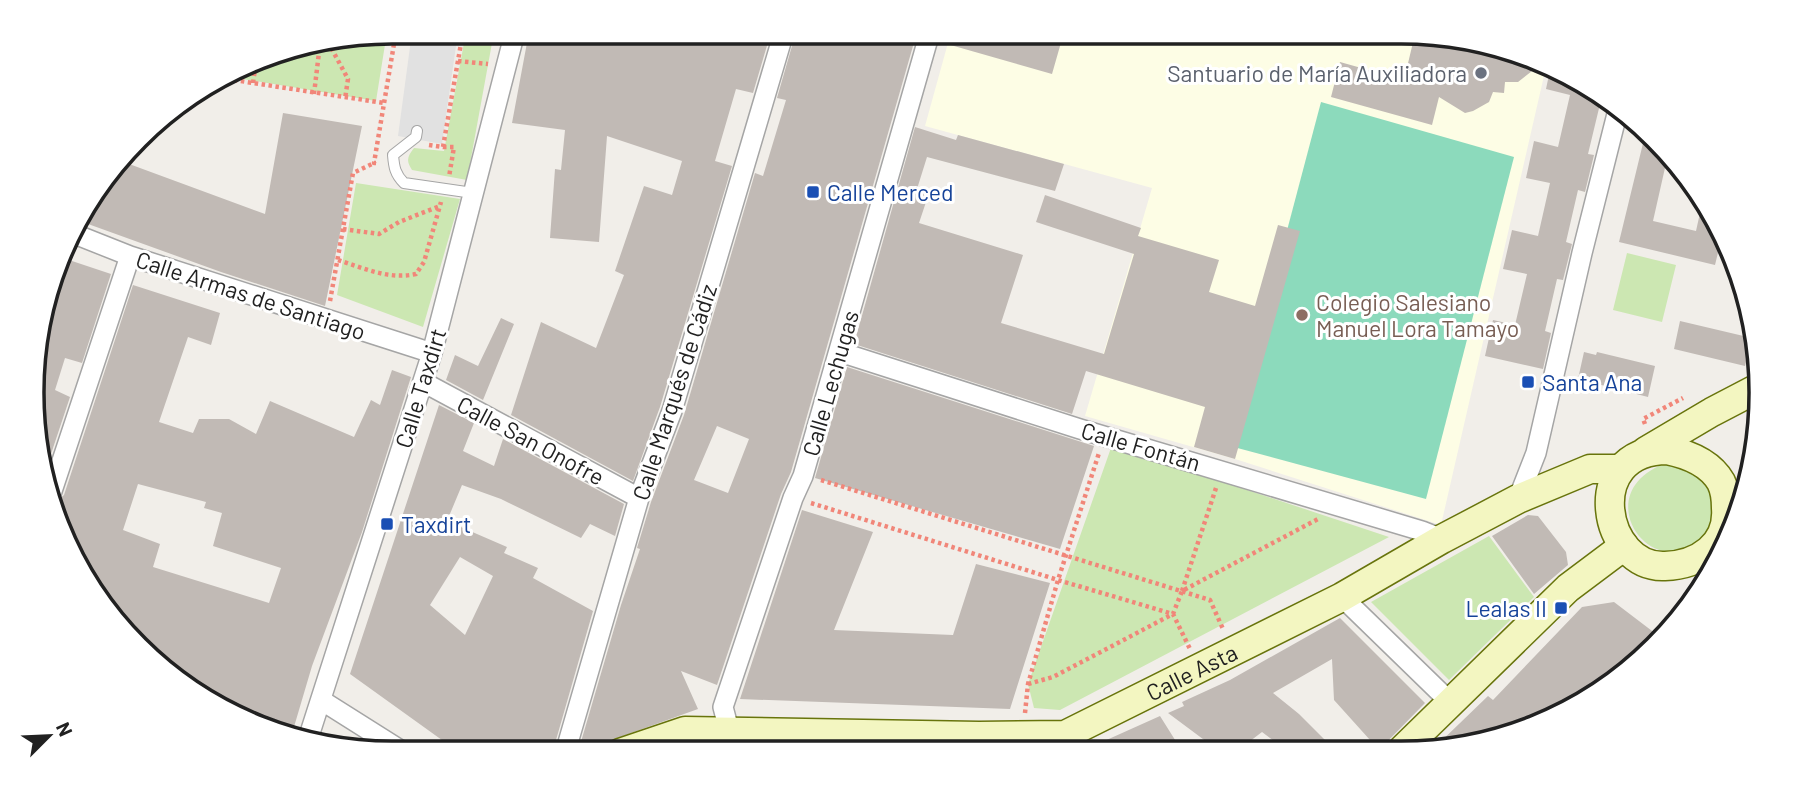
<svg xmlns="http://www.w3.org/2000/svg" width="1793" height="785" font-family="Barlow,sans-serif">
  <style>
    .education { fill: #fdfde5 }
    .grass { fill: #cce7b2 }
    .pitch { fill: #8cdabc }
    .parking { fill: #e1e1e1 }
    .building { fill: #c1bab5; fill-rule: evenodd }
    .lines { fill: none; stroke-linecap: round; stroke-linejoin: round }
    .lane-casing { stroke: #a5a5a5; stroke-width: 12 }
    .street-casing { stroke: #a5a5a5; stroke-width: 22 }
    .secondary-casing { stroke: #68740c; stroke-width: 31 }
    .path { stroke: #f18679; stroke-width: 4.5; stroke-dasharray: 3.5 3.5; stroke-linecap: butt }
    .lane { stroke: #fff; stroke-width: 10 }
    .street { stroke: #fff; stroke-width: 19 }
    .secondary { stroke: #f3f6c1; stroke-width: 28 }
    .worship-dot { fill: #6b7280; stroke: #fff; stroke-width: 2.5 }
    .transit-dot { fill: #1a4fb4; stroke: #fff; stroke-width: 2.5 }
    .education-dot { fill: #8d6e63; stroke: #fff; stroke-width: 2.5 }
    .labels { text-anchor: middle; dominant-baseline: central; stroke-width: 6; stroke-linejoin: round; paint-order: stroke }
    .worship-label { font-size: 23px; fill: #5b616d; stroke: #fff; text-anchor: end }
    .transit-label { font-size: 23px; fill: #164399; stroke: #fff; text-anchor: start }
    .street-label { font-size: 23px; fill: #212121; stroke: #fff }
    .education-label { font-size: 23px; fill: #785e54; stroke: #fff; text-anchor: start }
    .rim { fill: none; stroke: #212121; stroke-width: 3.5 }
  </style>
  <rect width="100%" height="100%" fill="#f1eee9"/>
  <path class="education" d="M951,32H1401L1517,51L1546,67L1441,525L1235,459L1085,416L1152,188L925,126Z"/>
  <path class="grass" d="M387,32L376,101L231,77L276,51Z
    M466,32H494L467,180L412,170C406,161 407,157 414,148L444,151Z
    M356,183L460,199L423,327L337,295Z
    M1627,253L1676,265L1662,322L1613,310Z
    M1112,445L1389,537L1060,710L1034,708L1028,684Z
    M1670,462L1696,471L1713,493L1711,529C1706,534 1701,541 1696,544C1643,579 1588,487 1670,462Z
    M1489,536L1534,597L1449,680L1371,602Z"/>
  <path class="pitch" d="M1321,102L1514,157L1426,499L1230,446Z"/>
  <path class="parking" d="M412,32H458L442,144L398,136Z"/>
  <path class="building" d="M529,32H771L753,93L736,89L715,161L732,166L660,407L633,481L511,415L541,322L596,348L624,275L615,271L644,186L672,195L682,161L607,136L599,242L550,238L555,169L561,170L565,130L512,123Z
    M796,32H917L791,472L781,494L717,685L681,671L698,709L578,752L621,605L640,549L637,548L651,502L684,415L755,173L763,176L786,100L777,98ZM717,426L749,439L728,493L694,480Z
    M942,32H1064L1052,74L940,42Z
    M1415,34L1517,51L1541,64L1518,82H1505L1504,93L1493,92L1489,102L1473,111L1465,113L1439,97L1432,125L1331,97L1340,62L1404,80Z
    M1550,70L1601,100L1588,154L1594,155L1585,192L1578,190L1566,242L1572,244L1563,280L1557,279L1545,331L1551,333L1543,369L1485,356L1493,320L1515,325L1527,274L1503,269L1512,230L1538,236L1550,183L1526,178L1534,141L1558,147L1570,95L1546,89Z
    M283,113L362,126L325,306L221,272L77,220L80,212L121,161L265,214Z
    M915,127L956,140L958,135L1064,164L1055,191L927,157L917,189L929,193L919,223L1023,255L1001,323L1104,354L1134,254L1036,222L1045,195L1141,228L1138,236L1219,260L1209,292L1255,306L1278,225L1300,231L1235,459L1194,447L1205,407L1086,371L1072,414L854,344Z
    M1646,131L1667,159L1653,221L1696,231L1700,213L1711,216L1723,232L1715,265L1619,242Z
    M63,258L111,274L82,363L65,358L55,390L70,397L45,472L35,440V415L45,388L37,376L38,322Z
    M133,285L220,313L211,345L188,337L159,422L193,433L199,419H229L256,434L270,401L354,437L371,400L380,405L392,370L411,377L362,532L312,666L291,737L276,734L155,664L130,634L133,627L119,621L80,573L56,502L64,495ZM138,484L206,502L204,508L222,513L213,546L281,568L269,603L153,567L160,544L123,530Z
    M501,318L514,324L483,400L446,380L455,355L478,366Z
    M1680,321L1752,338L1745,366L1674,349Z
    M1584,352L1596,355L1597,352L1655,366L1648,397L1578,379Z
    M847,367L1094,446L1060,549L815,478Z
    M439,405L474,423L463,451L494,466L503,439L624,504L615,536L590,524L581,538L501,499L462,485L447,521L507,547L504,553L538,568L533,578L593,611L554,747L545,745L541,753H460L350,674ZM460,557L493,576L465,635L430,605Z
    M802,510L873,532L834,630L953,635L976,564L1050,583L1010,709L740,699Z
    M1528,515L1538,516L1566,552L1568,565L1534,594L1492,536Z
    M1614,602L1660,637L1621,679L1539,726L1448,750H1432L1488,696L1493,700L1582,607Z
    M1340,618L1425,703L1379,750L1334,700L1332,659L1273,693L1299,714L1336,751H1287L1262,732L1237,751H1219L1168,713L1184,706L1182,702L1230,680Z
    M1160,716L1182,751H1150L1146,749L1138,751H1082Z"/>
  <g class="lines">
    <g class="lane-casing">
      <path id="lane" d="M417,131L416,137L393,155C394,167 395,174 404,183L473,193"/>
    </g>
    <g class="street-casing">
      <path id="street" d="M72,233L130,256L432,353
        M840,352L1080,429L1422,531L1442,539
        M423,382L639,498
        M52,491L130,256
        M1518,499L1536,453L1582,253L1618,110
        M1342,597L1450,702
        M321,700L405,753
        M729,730L723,707L793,498L803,476L930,32
        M308,739L432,353L515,32
        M851,752V734
        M565,753L639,498L672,411L784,32"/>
    </g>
    <g class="secondary-casing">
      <g id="secondary">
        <path d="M1667,450C1687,454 1710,463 1721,482C1725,490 1726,500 1726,508C1729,545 1698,565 1665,566C1603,569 1580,451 1667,450Z"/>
        <path d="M1646,451L1712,412L1758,388"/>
        <path d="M1402,750L1568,588L1624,546"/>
        <path id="s1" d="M620,753L685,731L979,736L1065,735L1342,597L1442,539L1518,499L1590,469H1620"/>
      </g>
    </g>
    <path class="path" d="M328,42L348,79L345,99
      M458,61L488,64
      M227,79L384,103
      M253,83L256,62
      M314,94L320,44
      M429,145L443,147L463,32
      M443,147H454L449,177
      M376,163H374L396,32
      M343,229L379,234L399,222L440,206
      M338,260C363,268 389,280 416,274L424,262L441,202
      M330,301L353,173L374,163
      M1645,424L1643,419L1683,398
      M821,480L1210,600L1223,629
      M811,503L1058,580L1173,614L1190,649
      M1182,591L1216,488
      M1028,684L1053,677L1173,614L1182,591L1318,519
      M1025,713L1028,684L1058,580L1099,453"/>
    <use href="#lane" class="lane"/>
    <use href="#street" class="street"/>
    <use href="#secondary" class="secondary"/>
  </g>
  <circle class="worship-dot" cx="1481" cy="73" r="7"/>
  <g class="transit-dot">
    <rect x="806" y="185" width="14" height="14" rx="3.5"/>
    <rect x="1521" y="375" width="14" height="14" rx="3.5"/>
    <rect x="380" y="517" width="14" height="14" rx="3.5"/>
    <rect x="1554" y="601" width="14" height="14" rx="3.5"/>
  </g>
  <circle class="education-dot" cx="1302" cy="315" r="7"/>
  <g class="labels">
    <g class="worship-label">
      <text x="1467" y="73">Santuario de María Auxiliadora</text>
    </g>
    <g class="transit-label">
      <text x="827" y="192">Calle Merced</text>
      <text x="1542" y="382">Santa Ana</text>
      <text x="401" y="524">Taxdirt</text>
      <text x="1547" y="608" text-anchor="end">Lealas II</text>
    </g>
    <g class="street-label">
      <text transform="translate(251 295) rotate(18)">Calle Armas de Santiago</text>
      <text transform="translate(830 383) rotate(-74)">Calle Lechugas</text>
      <text transform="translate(420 388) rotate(-73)">Calle Taxdirt</text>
      <text transform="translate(674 392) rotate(-72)">Calle Marqués de Cádiz</text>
      <text transform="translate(531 440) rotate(28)">Calle San Onofre</text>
      <text transform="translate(1141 446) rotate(16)">Calle Fontán</text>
      <text stroke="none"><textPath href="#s1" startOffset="590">Calle Asta</textPath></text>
    </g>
    <g class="education-label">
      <text x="1316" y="302">Colegio Salesiano<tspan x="1316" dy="26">Manuel Lora Tamayo</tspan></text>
    </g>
  </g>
  <path d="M0 0H1793V785H0ZM392 44H1401A348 348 0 0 1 1749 392V393A348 348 0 0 1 1401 741H392A348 348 0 0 1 44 393V392A348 348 0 0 1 392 44Z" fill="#fff" fill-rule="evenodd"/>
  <path class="rim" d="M392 44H1401A348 348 0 0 1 1749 392V393A348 348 0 0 1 1401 741H392A348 348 0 0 1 44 393V392A348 348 0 0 1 392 44Z"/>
  <g transform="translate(49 736) rotate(66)" stroke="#ffffff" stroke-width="5" paint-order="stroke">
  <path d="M0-5L12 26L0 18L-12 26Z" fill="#212121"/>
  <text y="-10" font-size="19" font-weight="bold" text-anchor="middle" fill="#212121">N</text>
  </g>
</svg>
